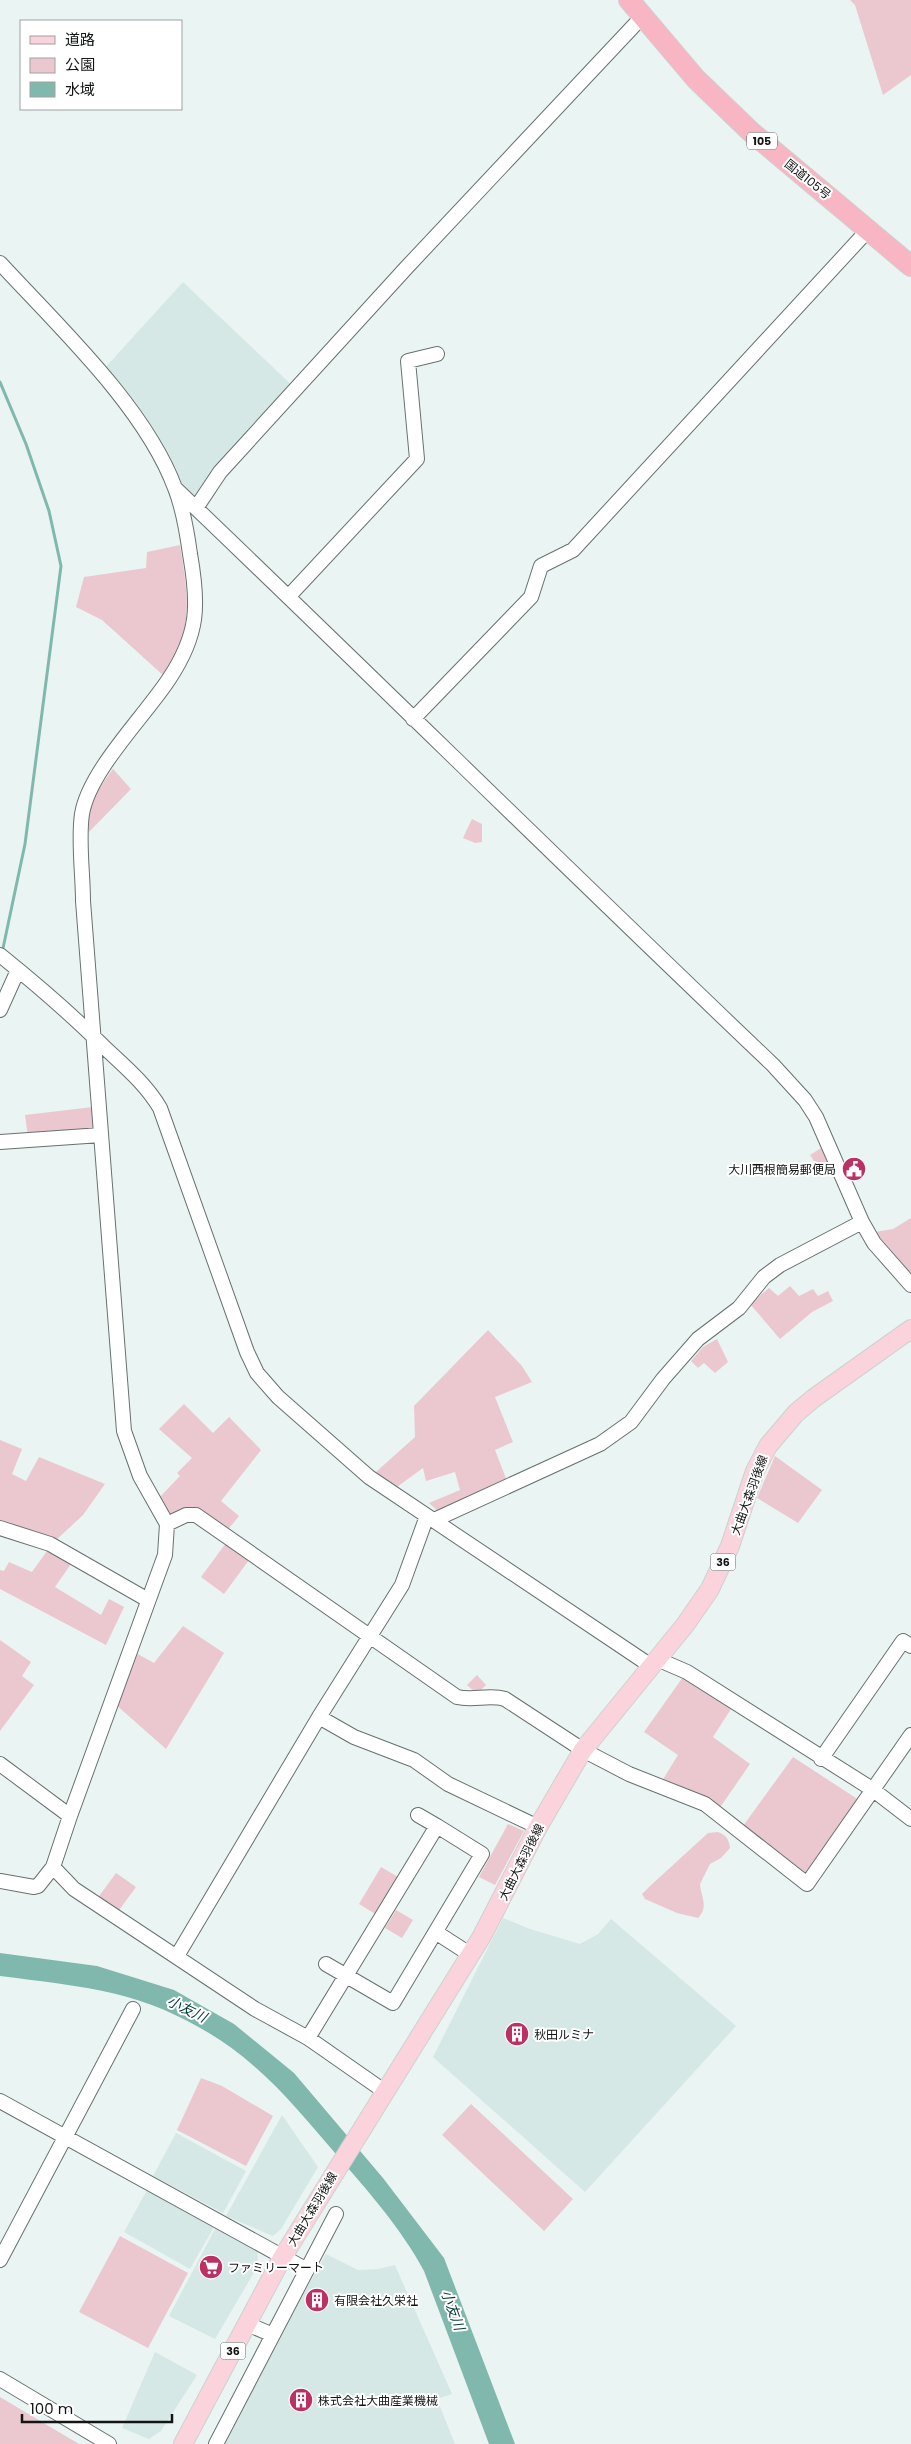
<svg xmlns="http://www.w3.org/2000/svg" width="911" height="2444" font-family="Poppins,'Noto Sans JP',sans-serif">
  <style>
    .built { fill: #d5e8e5 }
    .green { fill: #ebc8d0 }
    .water { fill: #80b8ae }
    .lines { fill: none; stroke-linecap: round; stroke-linejoin: round }
    .stream { stroke: #80b8ae; stroke-width: 3 }
    .minor-casing { stroke: #68716f; stroke-width: 16 }
    .major-casing { stroke: #d0d0d0; stroke-width: 20 }
    .highway-casing { stroke: #d0d0d0; stroke-width: 22 }
    .minor { stroke: #fff; stroke-width: 14 }
    .major { stroke: #fbd3dc; stroke-width: 18 }
    .highway { stroke: #f8b5c4; stroke-width: 20 }
    .labels { text-anchor: middle; dominant-baseline: central; stroke-width: 4; stroke-linejoin: round; paint-order: stroke }
    .shield { fill: #fff; stroke: #595b5a; stroke-width: 1 }
    .shield-label { font-size: 11px; font-weight: bold; fill: #121514 }
    .street-label { font-size: 12px; fill: #121514; stroke: #fff }
    .poi-label { font-size: 12px; fill: #121514; stroke: #fff; text-anchor: start }
    .water-label { font-size: 14px; font-style: italic; fill: #043a34; stroke: #fff }
  </style>
  <rect width="100%" height="100%" fill="#eaf4f2"/>
  <path class="built" d="M183,282L299,392L226,475L206,509L191,517L167,459L104,369Z
    M503,1918L530,1929L580,1944L598,1934L611,1919L736,2026L585,2192L433,2057Z
    M282,2115L318,2167L281,2229L273,2236L226,2216Z
    M176,2133L246,2171L223,2213L153,2176Z
    M147,2190L214,2227L190,2269L124,2232Z
    M216,2227L257,2250L258,2258L256,2269L215,2339L169,2316Z
    M326,2254L358,2270L378,2269L395,2265L452,2394L437,2399L455,2444H225L299,2301Z
    M155,2352L197,2375L161,2431L149,2439L122,2428Z"/>
  <path class="green" d="M850,0H911V75L883,95L855,5Z
    M180,545C185,578 192,609 181,642C177,653 169,665 164,676L102,620L76,607L84,577L146,568L147,552Z
    M113,769L131,789L89,832C84,808 99,788 113,769Z
    M472,819L482,824V842L475,843L463,838Z
    M93,1107L96,1130L28,1137L25,1115Z
    M821,1148L830,1168L822,1173L810,1155Z
    M911,1218V1273L875,1232L893,1229Z
    M790,1286L799,1296L813,1289L818,1296L828,1291L833,1301L812,1312L780,1339L750,1304L769,1288L778,1296Z
    M488,1330L522,1366L532,1382L495,1397L513,1442L495,1450L507,1481L438,1511L429,1503L460,1490L455,1472L426,1481L423,1468L397,1487L387,1483L376,1472L415,1437L414,1406Z
    M717,1339L728,1362L715,1373L704,1363L698,1368L691,1361L703,1347Z
    M184,1404L213,1433L229,1417L261,1450L221,1501L239,1516L226,1532L197,1511L171,1517L158,1499L180,1476L177,1473L192,1458L159,1429Z
    M0,1440L22,1449L12,1474L26,1481L39,1457L105,1484L83,1515L54,1542L0,1523Z
    M775,1456L822,1490L798,1523L757,1498Z
    M226,1543L249,1560L224,1594L201,1577Z
    M47,1551L71,1564L55,1587L101,1615L109,1599L124,1607L106,1645L0,1589V1570L4,1571L9,1562L32,1572Z
    M183,1626L224,1653L166,1749L114,1703L134,1652L154,1663Z
    M0,1640L31,1662L22,1676L34,1685L0,1731Z
    M477,1675L486,1685L477,1694L467,1685Z
    M683,1677L731,1709L713,1737L750,1764L719,1809L662,1781L678,1755L644,1732Z
    M793,1757L859,1800L805,1876L743,1826Z
    M508,1824L524,1831L495,1885L479,1877Z
    M718,1832C726,1835 729,1839 730,1848L721,1858L710,1864L700,1884C701,1897 709,1907 698,1918L677,1913L645,1899L642,1894L649,1887L708,1833Z
    M381,1867L400,1878L377,1915L359,1904Z
    M116,1873L136,1887L117,1913L97,1899Z
    M396,1910L413,1920L402,1938L385,1928Z
    M201,2078L222,2086L273,2116L246,2166L177,2130Z
    M471,2104L573,2199L544,2231L442,2135Z
    M120,2236L188,2273L148,2348L79,2312Z
    M0,2397L79,2444H0Z"/>
  <path class="water" d="M0,1953L97,1966L174,1990L234,2024L294,2073L383,2178L444,2258L515,2444H489L424,2271C401,2228 367,2190 335,2153C310,2124 285,2093 255,2067C217,2033 166,2006 116,1994C78,1985 39,1981 0,1976Z"/>
  <g class="lines">
    <path class="stream" d="M0,382L26,444L49,511L61,566L25,844L2,953"/>
    <g class="minor-casing">
      <path id="minor" d="M0,263C58,326 145,407 175,488C183,508 187,532 190,554C199,605 199,634 169,679C144,717 89,771 82,814C78,840 83,874 83,901L124,1431L140,1476L167,1524L165,1555L70,1816L53,1867L38,1886L34,1887L0,1881
        M176,489C376,680 573,875 773,1065L805,1100L816,1117L862,1222L874,1243L911,1285
        M196,508L220,472L407,267L642,17
        M289,596L417,459L408,361L437,354
        M413,719L531,597L541,566L573,550L869,229
        M0,955C36,984 71,1014 103,1046C124,1066 145,1083 160,1108L247,1352L257,1373L278,1397L369,1477L651,1666
        M0,1010L18,970
        M0,1142L101,1135
        M434,1520L600,1444L631,1422L663,1379L698,1339L739,1308L764,1277L780,1265L862,1222
        M167,1524L186,1515H196L457,1697C474,1701 489,1694 505,1699L583,1750L629,1774L705,1804L807,1884L911,1735
        M0,1528L50,1544L148,1600
        M657,1659L687,1672L872,1789L911,1819
        M319,1717L354,1737L414,1760L448,1784L538,1827
        M821,1759L903,1641L911,1646
        M0,1764L70,1816
        M418,1815L437,1826
        M53,1867L74,1889L255,2009L308,2038L384,2091
        M437,1933L471,1955
        M177,1956L319,1717L402,1585L427,1516
        M308,2038L437,1826L482,1854L393,2003L326,1964
        M0,2101L307,2270
        M0,2260L133,2009
        M247,2324L273,2335
        M0,2379L109,2444
        M216,2444L336,2214"/>
    </g>
    <g class="major-casing">
      <path id="major" d="M183,2444L282,2258L482,1936L538,1827L583,1750L685,1625L710,1589L730,1546L755,1471L768,1446L796,1413L814,1398L911,1329"/>
    </g>
    <g class="highway-casing">
      <path id="highway" d="M629,0L696,79L750,131L911,266"/>
    </g>
    <use href="#minor" class="minor"/>
    <use href="#major" class="major"/>
    <use href="#highway" class="highway"/>
  </g>
  <defs>
    <g id="civic-disc" transform="scale(1.25)"><circle r="9.5" fill="#bd3063" stroke="#fff"/><path d="M-.6-6.5H3V-4.5H.6V-3L4-1V1h2V6H-6V1h2V-1L-.6-3ZM-1.2 2.5V6h2.4V2.5Z" fill="#fff"/></g>
    <g id="building-disc" transform="scale(1.25)"><circle r="9.5" fill="#bd3063" stroke="#fff"/><path d="M-4-6H4V6H1V3H-1V6H-4ZM-2.5-4.3h1.7v1.8h-1.7ZM.8-4.3h1.7v1.8H.8ZM-2.5-1h1.7V.8h-1.7ZM.8-1h1.7V.8H.8Z" fill="#fff"/></g>
    <g id="supermarket-disc" transform="scale(1.25)"><circle r="9.5" fill="#bd3063" stroke="#fff"/><path d="M-6-5.5h2.5l.6 2H6L4.5 2H-2.5L-4.4-4H-6ZM-1.5 3.2a1.3 1.3 0 1 0 .1 0ZM3 3.2a1.3 1.3 0 1 0 .1 0Z" fill="#fff"/></g>
  </defs>
  <g fill-rule="evenodd">
    <use href="#civic-disc" x="854" y="1169"/>
    <use href="#building-disc" x="517" y="2034"/>
    <use href="#supermarket-disc" x="211" y="2267"/>
    <use href="#building-disc" x="317" y="2300"/>
    <use href="#building-disc" x="301" y="2400"/>
  </g>
  <g class="labels">
    <g class="shield">
      <rect x="747" y="132.5" width="30" height="17" rx="4"/>
      <rect x="710.5" y="1553.5" width="25" height="17" rx="4"/>
      <rect x="220.5" y="2342.5" width="25" height="17" rx="4"/>
    </g>
    <g class="shield-label">
      <text x="762" y="141">105</text>
      <text x="723" y="1562">36</text>
      <text x="233" y="2351">36</text>
    </g>
    <g class="street-label">
      <text transform="translate(808 179) rotate(39)">国道105号</text>
      <text transform="translate(749 1495) rotate(-70)">大曲大森羽後線</text>
      <text transform="translate(521 1862) rotate(-63)">大曲大森羽後線</text>
      <text transform="translate(312 2209) rotate(-59)">大曲大森羽後線</text>
    </g>
    <g class="poi-label">
      <text x="836" y="1169" text-anchor="end">大川西根簡易郵便局</text>
      <text x="534" y="2034">秋田ルミナ</text>
      <text x="228" y="2267">ファミリーマート</text>
      <text x="334" y="2300">有限会社久栄社</text>
      <text x="318" y="2400">株式会社大曲産業機械</text>
    </g>
    <g class="water-label">
      <text transform="translate(187 2009) rotate(26)">小友川</text>
      <text transform="translate(453 2310) rotate(70)">小友川</text>
    </g>
  </g>
  <rect x="20" y="20" width="162" height="90" fill="#ffffff" stroke="#a0a1a1"/>
  <rect x="30" y="36" width="25" height="8" fill="#fbd3dc" stroke="#a0a1a1"/>
  <text x="65" y="45" font-size="15" fill="#121514">道路</text>
  <rect x="30" y="58" width="25" height="15" fill="#ebc8d0" stroke="#a0a1a1"/>
  <text x="65" y="70" font-size="15" fill="#121514">公園</text>
  <rect x="30" y="82" width="25" height="15" fill="#80b8ae" stroke="#a0a1a1"/>
  <text x="65" y="95" font-size="15" fill="#121514">水域</text>
  <path d="M22 2414v8h150v-8" fill="none" stroke="#121514" stroke-width="2.5"/>
  <text x="30" y="2414" font-size="15" fill="#121514" stroke="#ffffff" stroke-width="4" paint-order="stroke">100 m</text>
</svg>
